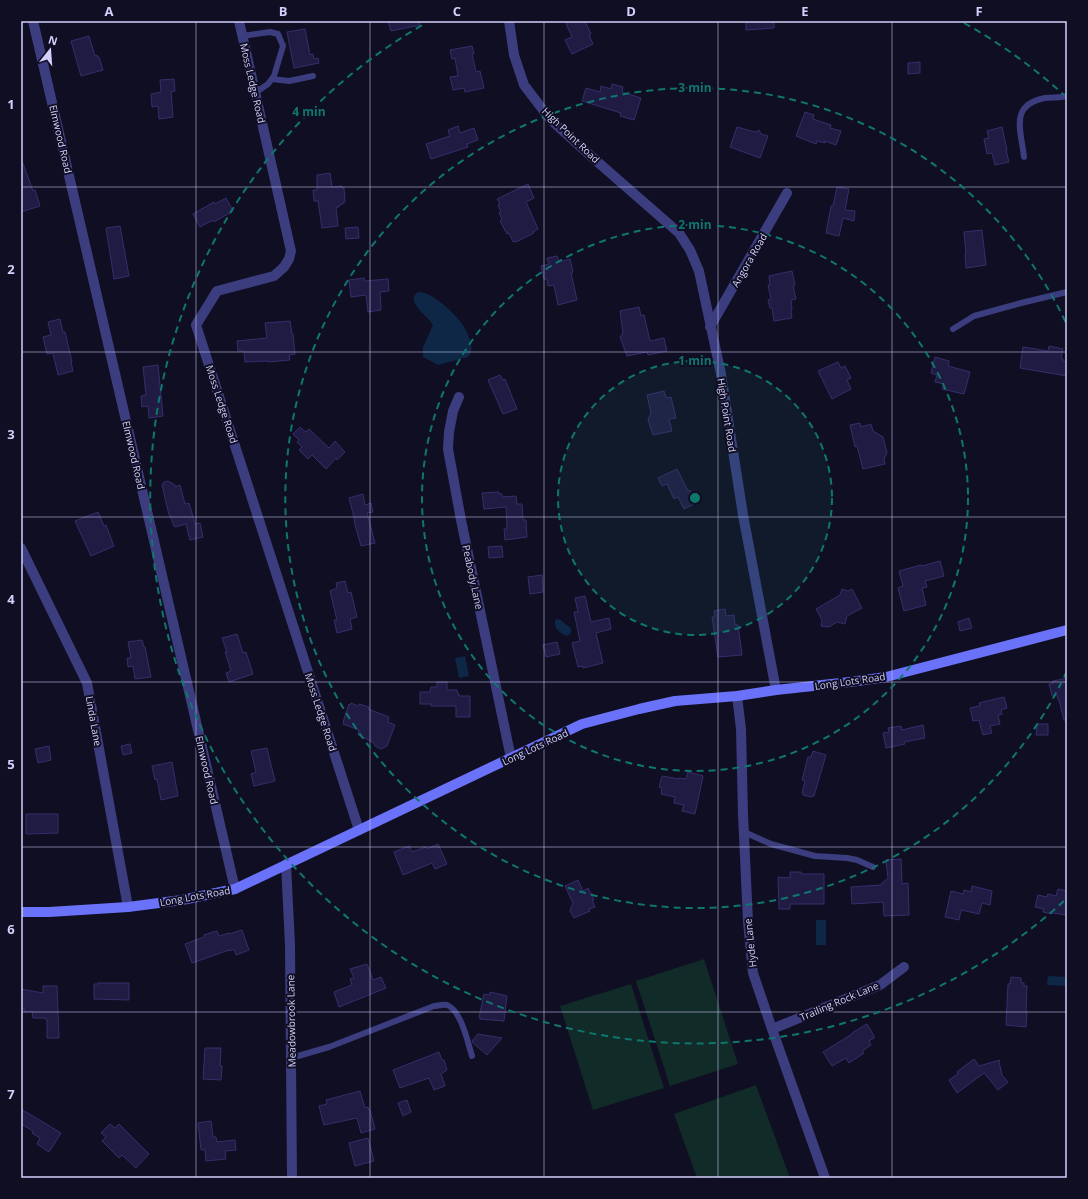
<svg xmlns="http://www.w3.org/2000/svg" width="1088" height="1199" font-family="'Open Sans',sans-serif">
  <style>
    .green { fill: #112b28 }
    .water { fill: #0e2746 }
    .building { fill: #201b42; stroke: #362e6d }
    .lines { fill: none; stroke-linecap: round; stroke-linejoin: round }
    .lane { stroke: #3b3d7f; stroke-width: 6 }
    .street { stroke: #3b3d7f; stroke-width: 10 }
    .secondary { stroke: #6b72fa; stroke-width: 10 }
    .grid { fill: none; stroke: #d2d0fd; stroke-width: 1; stroke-opacity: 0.55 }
    .ring { fill: none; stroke: #0f766e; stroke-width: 2; stroke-dasharray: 7 5 }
    .labels { text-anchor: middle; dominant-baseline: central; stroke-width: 4; stroke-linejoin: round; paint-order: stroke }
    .street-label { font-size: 10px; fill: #d2d0fd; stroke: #100e22 }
    .centre { fill: #0f766e; stroke: #100e22; stroke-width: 2 }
    .ring-label { font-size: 12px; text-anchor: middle; font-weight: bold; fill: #0f766e; stroke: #100e22; stroke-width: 4; stroke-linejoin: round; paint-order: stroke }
    .neatline { fill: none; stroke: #d2d0fd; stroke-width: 1.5 }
    .grid-label { font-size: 13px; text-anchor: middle; font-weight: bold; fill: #d2d0fd }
  </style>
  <rect width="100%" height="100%" fill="#100e22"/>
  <path class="green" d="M704,959L738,1064L670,1086L636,981Z
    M631,984L664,1088L593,1110L560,1006Z
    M756,1085L790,1178H697L674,1114Z"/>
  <path class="water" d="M418,292C430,290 456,314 463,325C468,333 476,350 468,357L438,365L423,357V347L433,325C428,316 411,306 414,296Z
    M556,619L561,620L565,624L571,628C572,632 571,634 567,636C559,633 552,627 556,619Z
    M465,656L469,676L459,678L455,658Z
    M816,920H826V945H816Z
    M1048,976L1067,977V986L1047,985Z"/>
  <path class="building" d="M388,21H419L420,25L391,31Z
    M565,21H585L591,34L589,35L593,44L572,54L565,40L572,37Z
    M746,21H774V28L746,30Z
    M305,29L310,55L313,54L314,59L318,58L319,63L294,68L287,32Z
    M89,36L95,56L97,55V57H99L103,70L81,76L71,41Z
    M472,46L474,54H472L476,72L480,71L484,88L465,92L464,88L453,90L450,77L458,76L455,58L452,59L450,50Z
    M920,62V73L908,74V63Z
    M174,79L175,91L171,92L173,117L159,119L158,106L152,107L151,94L161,92L160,80Z
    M612,84L623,87L622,92L641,98L634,120L620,116L621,113L582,101L586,88L600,92L601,86L611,89Z
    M805,112L814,115L813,119L831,125L830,128L841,131L836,145L825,141V143L817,141L816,144L796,136Z
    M458,126L460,133L474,128L478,140L467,144L468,147L431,159L426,144L450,136L448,130Z
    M737,127L755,132L759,130L761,134L768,136L760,158L730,147Z
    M1002,127L1007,150H1006L1009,162L995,165L992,153L987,154L984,139L989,138L987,131Z
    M22,161L33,191L35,190L40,206L21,212V162Z
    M330,173L332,187L342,186V188H344L345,202H343V204L339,205V207H336L338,226L322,228L318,201H314L313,190H317V175Z
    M528,184L534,198L526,202L538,229L533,232L534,233L516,242L515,241L513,242L509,233L507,234L500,221L502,219L499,213L501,212L498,205L500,204L497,199Z
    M837,187L849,189L845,210L855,211L854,221L843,218L839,236L826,233L831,206H833Z
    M226,198L233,211L214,222L213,220L200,227L193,214L214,202L215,204Z
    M120,226L129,276L114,279L106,228Z
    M358,227L359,238L346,239L345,228Z
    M982,230L986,265L966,268L965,254H966L964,232Z
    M557,256L559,262L570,259L573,272L571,273L577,300L558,305L554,285L548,286L547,279H544L541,266L549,264L547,258Z
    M792,271L795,285L793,286L796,299L791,300L792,310L791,312L792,318L774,321L772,308H770L768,300L771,299L768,285H770L769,276Z
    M364,278L365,281L388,279L389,291L380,292L381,310L368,312L366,295L351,297L349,280Z
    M639,307L641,316L644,315L650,341L664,338L667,351L648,355L647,352L627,356L620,337L623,333L620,311Z
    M60,319L63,332H65L72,362H71L73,371L58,375L53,353L47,354L43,337L51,335L48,322Z
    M290,321L292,334H293L295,354L289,355L290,360L268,362V361L245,362L244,351H238L237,341L267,338L265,323Z
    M1049,346L1063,349L1061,358L1063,359V361L1067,362V376L1020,368L1023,347L1048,351Z
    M935,357L949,361L948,366L970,372L964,394L942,389L944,384L935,382L937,375L931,373Z
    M838,362L841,368L845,366L851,378L847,380L851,389L832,399L818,371Z
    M158,365L163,416L149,418L148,406L142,407L141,396L146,395L143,367Z
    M500,375L503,380L505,379L517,409L503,414L488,380Z
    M664,391L666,398L671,397L676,418L669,419L672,431L653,435L648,420L651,413L647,395Z
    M860,423L861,427L871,424L873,431L883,437L887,453L884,459L885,464L863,469L857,446L855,447L850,425Z
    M300,427L306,432L309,429L329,448L335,441L345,452L337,460L336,458L326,469L312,455L308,459L299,450L302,447L297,442L299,440L293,434Z
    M677,469L688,491L690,490L696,503L684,509L678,497L674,499L667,484L662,486L658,478Z
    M168,481L175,485V487L180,485L185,504L189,503L195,524L200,523L203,537L190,540L186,524L175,527V526H174L170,515H169L162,485L164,482Z
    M499,492V494H502V497L516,496L517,504H522L523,520H526L527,537L505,540L504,529H507L506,507L484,509L482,493Z
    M363,494L365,505L371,503L373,512L367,513L375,543L361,546L354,521H355L349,498Z
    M98,512L104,526L106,525L114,546L91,556L75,521Z
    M502,546L503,557L489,558L488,547Z
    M940,561L944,576L925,581L927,587L922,588L926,605L904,611L898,588L903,586L899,571L921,565L922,566Z
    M542,575L543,592L530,594L528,577Z
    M345,581L348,593L351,592L357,617L350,619L352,629L337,633L334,620H337L330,591L337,588L336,583Z
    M842,589L848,591L852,589L862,608L847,616L845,624L837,622L829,627L821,626L822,620L816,609L840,595Z
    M585,596L591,622L609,618L611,629L596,633L603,663L583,668V666L578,667L572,643L580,641L574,612H578L575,598Z
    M725,609L726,616L734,615L735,625H738L742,655L718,657L712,617H715L714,611Z
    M969,618L972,628L960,631L958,622Z
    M237,634L243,653L246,652L253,674L229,682L226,673L231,671L225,652H227L222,638Z
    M142,640L144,647H145L151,677L135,679L133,666L128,667L127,658H131L128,642Z
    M557,642L560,654L546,657L543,645Z
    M1067,678V720H1064L1059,700H1058L1057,695L1052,696L1049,684L1053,683V681Z
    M437,682H447V690H457L458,694H459V696H470V717H456V706H431V704H420V692H430L431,687H437Z
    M1004,697L1007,708L1001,710L1002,714L998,715L1000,724L990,726L992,733L983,735L979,720L973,721L970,708L980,706L979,703Z
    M351,703L358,706L359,704L369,707L368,709L389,717L388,722L395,725L387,746L381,749L375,746L373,742L358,735L359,730L343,724L344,723L343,722L349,704L350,705Z
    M1037,724H1048V735H1036Z
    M923,725L925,738L904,742L905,744L886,748L883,733L889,732L888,728L901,726L902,730Z
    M130,744L132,753L123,755L121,746Z
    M49,746L51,760L38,763L35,749Z
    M267,748L275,781L254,786L251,774L256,772L251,751Z
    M813,751L826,755L814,796H812V797L803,795L804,794L802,793L805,781L802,780L808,757H811Z
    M172,762L178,796L161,800L157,779L155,780L152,766Z
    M688,772L703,776L695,814L682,811L684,805L674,803L675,797L661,794L662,788L659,787L662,776L679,779V778L686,779Z
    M26,814H58V833L26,834Z
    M438,844L447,864L435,869L432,863L403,875L394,852L409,846L412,852L426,847L427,849Z
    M901,859L902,884L908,883L909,915L884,916L883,902L852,904L851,887L881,885V884L888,878L886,860Z
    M790,872H801V874H824V904H790V909H779L778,877L790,878Z
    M578,880L583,891L588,888L594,900H592L595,907L589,909L590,911L574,918L570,911L573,903L565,886Z
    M972,886L992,891L990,905L982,903L979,914L961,910L959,920L945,917L951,891L963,894L964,890L971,892Z
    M1058,889L1067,891V915L1053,913L1052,914L1043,912L1044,909L1035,907L1038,895L1047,897L1048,894L1056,896Z
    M242,930L249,950L236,955L234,949L229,951V950L192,963L185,944L204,937V935L213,932L217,931L219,936L229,933V934Z
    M367,964L373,980L381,977L386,988L339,1007L334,992L352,985L350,979L354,978L350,969Z
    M1011,977L1021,978V983H1024V986H1027L1026,1012H1027L1026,1027L1006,1025L1008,984H1010Z
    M98,983H129V1000L94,999V984H98Z
    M43,986H57L59,1038H47V1020H46V1018H33L32,1011L24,1012V1008H21V989L43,993Z
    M490,992L507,996L504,1021L480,1019L481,1018H479L484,994L490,995Z
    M867,1024L874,1036V1038L869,1041L871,1045L862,1051L864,1053L849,1063L846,1058L832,1066L823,1052L852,1034V1033Z
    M478,1034L502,1038L487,1055L473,1043L472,1041Z
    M205,1048H221L220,1066H222L221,1080L203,1079Z
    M439,1052L442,1060H444L447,1070L441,1074L445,1086L434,1090L429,1078L400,1088L393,1070Z
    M974,1059L979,1066L1000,1060L999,1062L1002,1075L1008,1082L998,1090L984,1073L957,1093L949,1080L958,1074L957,1072L962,1068Z
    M360,1091L365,1108L368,1107L369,1110H370L375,1129L361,1133L357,1118L324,1125L319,1106L327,1104L326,1100Z
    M407,1100L411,1112L403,1116L398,1103Z
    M21,1109L61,1133L49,1152L37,1144L40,1138L32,1133L33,1131L21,1124Z
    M211,1121L213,1137H216L217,1142L235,1140L236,1150L225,1151L226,1159L206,1161L205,1150H201L198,1123Z
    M110,1124L115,1128L119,1124L149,1154L136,1168L122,1155L119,1158L102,1141L106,1137L101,1133Z
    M368,1138L374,1161L355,1166L349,1143Z"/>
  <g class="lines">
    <path class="lane" d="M242,36L270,32L278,34L283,46L274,76L268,84L255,93
      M272,79L289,81L313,76
      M1024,157C1021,130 1009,105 1045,98C1053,97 1060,98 1067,96
      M953,329L974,316L1021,303L1067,292
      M744,832L771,844L815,856L847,858L857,860L873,867
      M291,1058L329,1047L434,1006C437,1006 443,1004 447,1005C461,1010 468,1043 472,1056"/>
    <path class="street" d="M33,21L235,889
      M239,21L291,251L289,259L284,267L274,276L217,291L196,325L359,830
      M509,21L514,55L524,85L550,119L592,157L679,233L690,250L699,271L721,374L743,515L776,690
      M710,327L787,193
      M459,397L453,411L449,432L448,449L461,520L511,758
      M21,548L87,683L128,907
      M737,696L741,729L743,814L748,922L753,973L772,1029L825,1178
      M286,864L290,945L292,1178
      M772,1029L880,985L904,967"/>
    <path class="secondary" d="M21,912H49L128,907L182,900L235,889L582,724L639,709L675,701L737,696L776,690L850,682L886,677L1067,630"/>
  </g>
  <path class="grid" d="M196,21V1178M370,21V1178M544,21V1178M718,21V1178M892,21V1178M21,187H1067M21,352H1067M21,517H1067M21,682H1067M21,847H1067M21,1012H1067"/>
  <circle cx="695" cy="498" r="137" fill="#0f766e" fill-opacity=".12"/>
  <g class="ring">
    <circle cx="695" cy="498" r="137"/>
    <circle cx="695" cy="498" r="273"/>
    <path d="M1067 671A410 410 0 1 1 1067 325"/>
    <path d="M1064 901A546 546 0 1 1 426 23M964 23A546 546 0 0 1 1064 95"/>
  </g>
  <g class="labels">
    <g class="street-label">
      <text transform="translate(253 83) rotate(77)">Moss Ledge Road</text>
      <text transform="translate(571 135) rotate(44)">High Point Road</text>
      <text transform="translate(61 139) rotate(77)">Elmwood Road</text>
      <text transform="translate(749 260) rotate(-60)">Angora Road</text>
      <text transform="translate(222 404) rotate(72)">Moss Ledge Road</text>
      <text transform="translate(727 415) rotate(81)">High Point Road</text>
      <text transform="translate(134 455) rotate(77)">Elmwood Road</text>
      <text transform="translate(473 577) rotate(78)">Peabody Lane</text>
      <text transform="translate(850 681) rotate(-8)">Long Lots Road</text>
      <text transform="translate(321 712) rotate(72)">Moss Ledge Road</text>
      <text transform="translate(94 721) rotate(80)">Linda Lane</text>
      <text transform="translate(535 747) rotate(-25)">Long Lots Road</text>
      <text transform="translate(207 770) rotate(77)">Elmwood Road</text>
      <text transform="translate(195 896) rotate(-10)">Long Lots Road</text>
      <text transform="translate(750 943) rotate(-96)">Hyde Lane</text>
      <text transform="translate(839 1001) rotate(-23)">Trailing Rock Lane</text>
      <text transform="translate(291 1021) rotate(-91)">Meadowbrook Lane</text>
    </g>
  </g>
  <circle cx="695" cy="498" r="6" class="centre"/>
  <g class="ring-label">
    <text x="695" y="92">3 min</text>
    <text x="309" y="116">4 min</text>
    <text x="695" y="229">2 min</text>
    <text x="695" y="365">1 min</text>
  </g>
  <rect width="1088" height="1199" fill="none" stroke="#100e22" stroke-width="44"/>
  <g transform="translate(50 50) rotate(17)" stroke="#100e22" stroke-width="3" paint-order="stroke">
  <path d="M0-3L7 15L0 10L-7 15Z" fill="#d2d0fd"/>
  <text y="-6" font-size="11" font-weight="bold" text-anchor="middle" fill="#d2d0fd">N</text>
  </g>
  <rect x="22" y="22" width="1044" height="1155" class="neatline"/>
  <g class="grid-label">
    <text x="109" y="16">A</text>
    <text x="283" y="16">B</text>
    <text x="457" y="16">C</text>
    <text x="631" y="16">D</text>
    <text x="805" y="16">E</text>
    <text x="979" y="16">F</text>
    <text x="11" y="109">1</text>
    <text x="11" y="274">2</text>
    <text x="11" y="439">3</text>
    <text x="11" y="604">4</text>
    <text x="11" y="769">5</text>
    <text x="11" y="934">6</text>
    <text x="11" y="1099">7</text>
  </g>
</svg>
